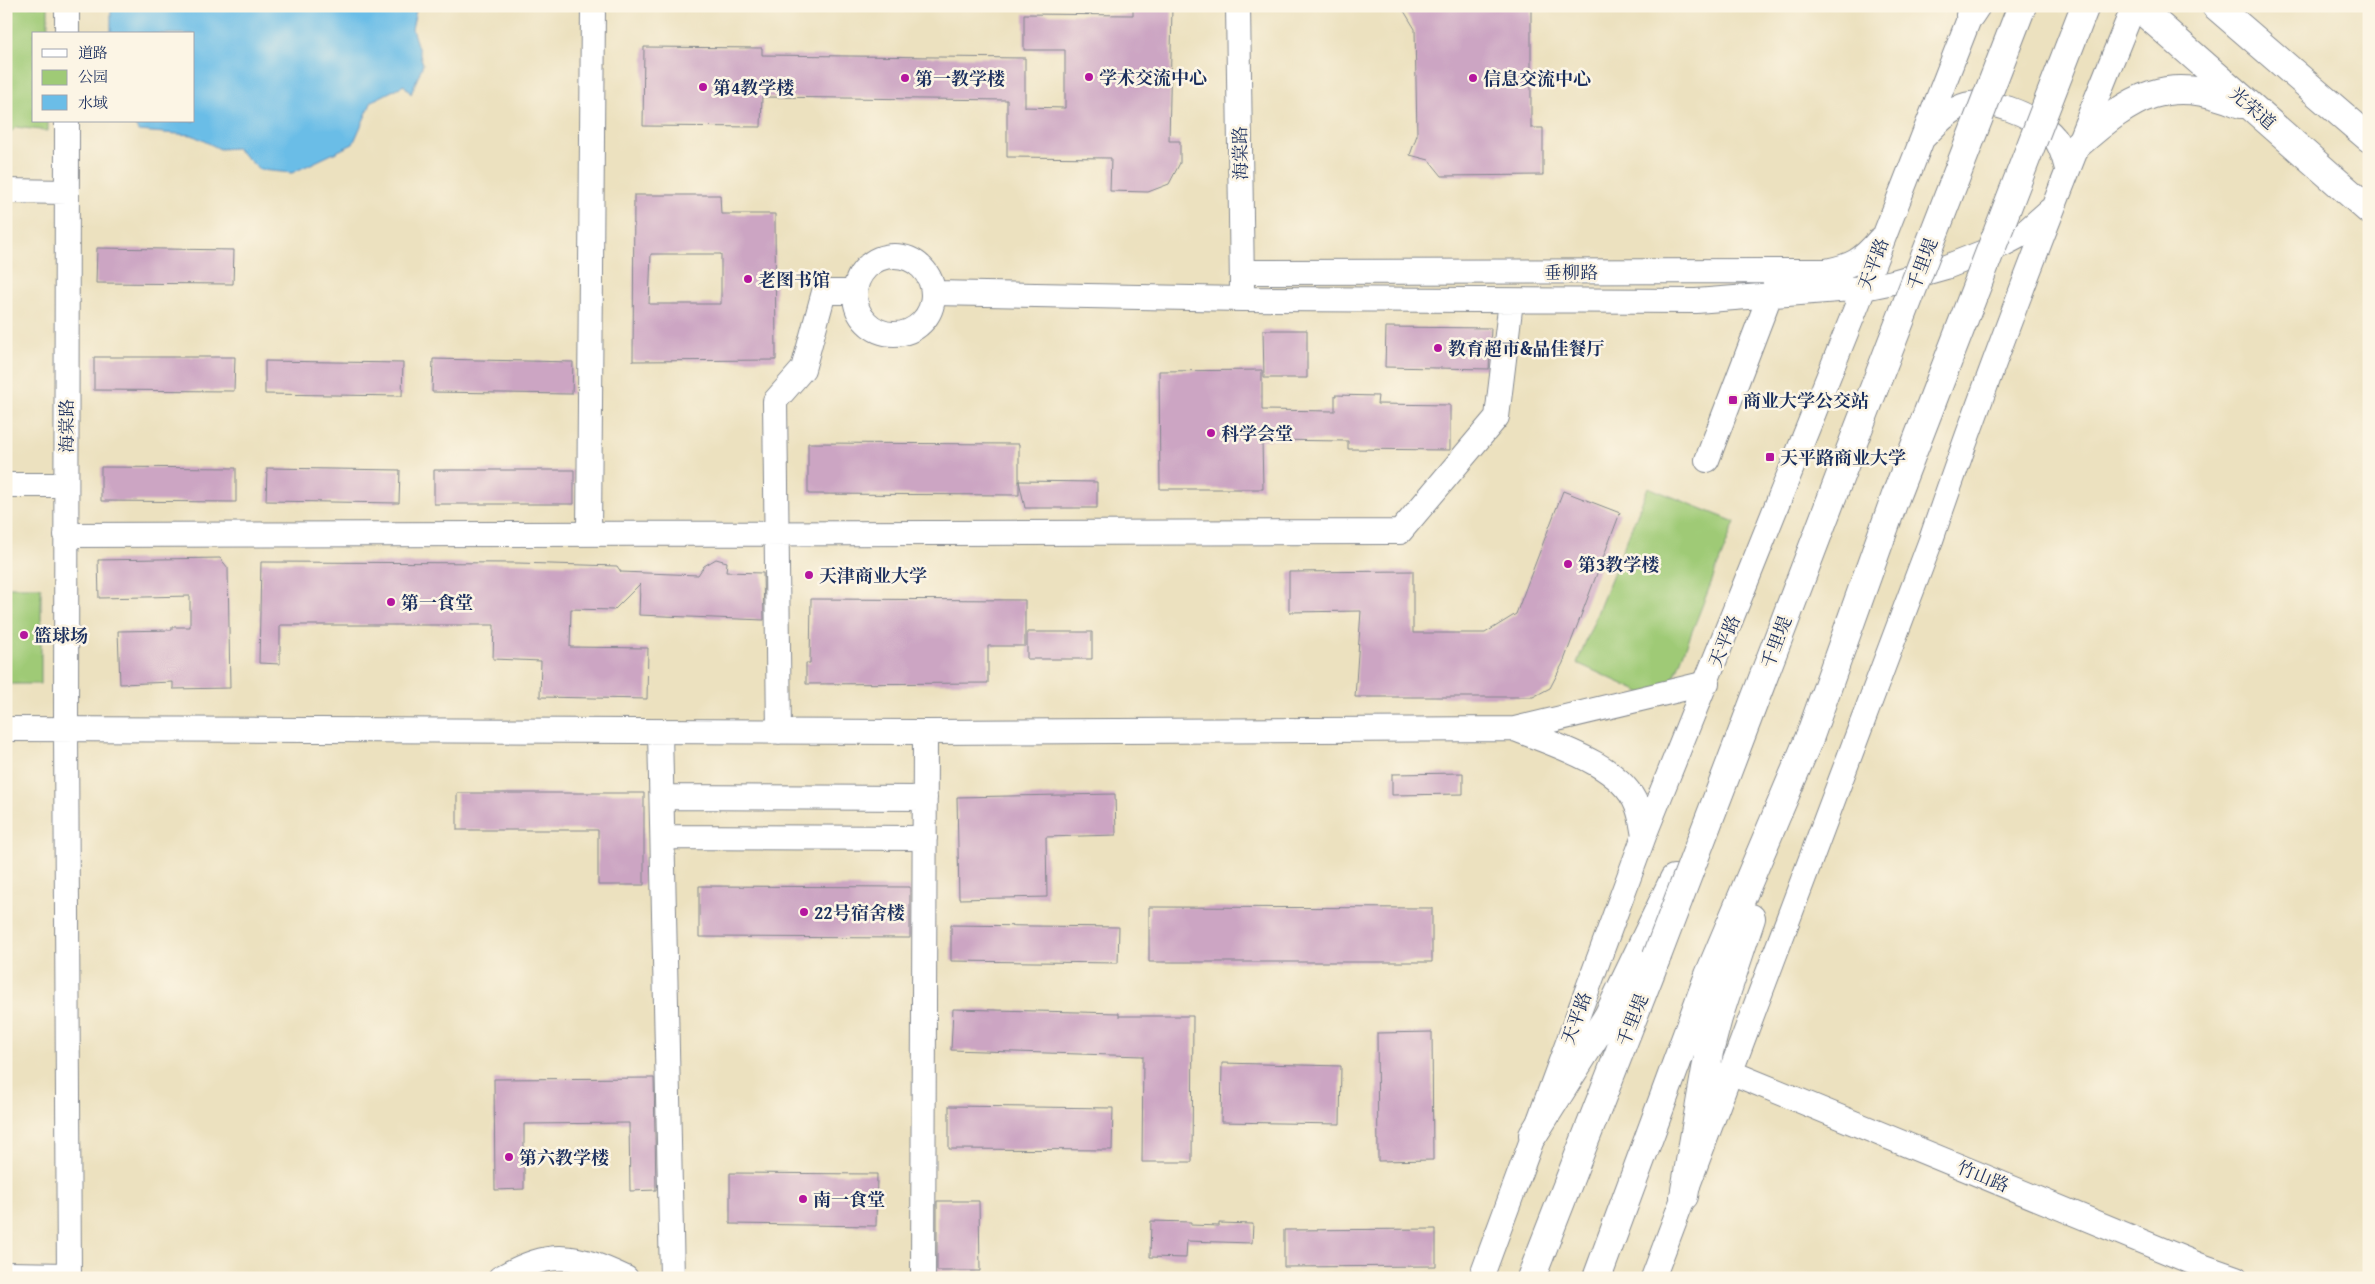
<svg xmlns="http://www.w3.org/2000/svg" width="2375" height="1284" font-family="'Gentium Book Plus','Noto Serif SC',serif">
  <style>
    .green { fill: #9fca76; stroke: #5d7c6a }
    .water { fill: #6bbde7; stroke: #4376a2 }
    .building { fill: #cca5c3; fill-rule: evenodd }
    .lines { fill: none; stroke-linecap: round; stroke-linejoin: round }
    .minor-casing { stroke: #84888e; stroke-width: 26 }
    .major-casing { stroke: #84888e; stroke-width: 30 }
    .highway-casing { stroke: #84888e; stroke-width: 30 }
    .minor { stroke: #fff; stroke-width: 24 }
    .major { stroke: #fff; stroke-width: 28 }
    .highway { stroke: #fff; stroke-width: 28 }
    .highway-bridge-casing { stroke: #84888e; stroke-width: 30; stroke-linecap: butt }
    .highway-bridge { stroke: #fff; stroke-width: 28 }
    .poi-dot { fill: #b5179e; stroke: #fcf5e5; stroke-width: 2 }
    .labels { text-anchor: middle; dominant-baseline: central; stroke-width: 5; stroke-linejoin: round; paint-order: stroke }
    .poi-label { font-size: 18px; font-weight: bold; fill: #1b2f5e; stroke: #fcf5e5; text-anchor: start }
    .street-label { font-size: 18px; fill: #1b2f5e; stroke: #fcf5e5 }
  </style>
  <rect width="100%" height="100%" fill="#fcf5e5"/>
  <filter id="ink" filterUnits="userSpaceOnUse"><feTurbulence type="fractalNoise" baseFrequency=".02" numOctaves="2"/><feDisplacementMap in="SourceGraphic" scale="10" xChannelSelector="R" yChannelSelector="G"/><feConvolveMatrix kernelMatrix="1 2 1 2 8 2 1 2 1" color-interpolation-filters="sRGB"/></filter>
  <filter id="wash" filterUnits="userSpaceOnUse"><feTurbulence type="fractalNoise" baseFrequency=".0096" numOctaves="4" result="noise"/><feDisplacementMap in="SourceGraphic" scale="20" xChannelSelector="R" yChannelSelector="G"/><feGaussianBlur stdDeviation="1.12" result="paint"/><feColorMatrix in="noise" values="0 0 0 0 0 0 0 0 0 0 0 0 0 0 0 0 0 1.4 0 .05"/><feComposite in="paint" operator="in"/></filter>
  <g filter="url(#wash)">
    <rect width="100%" height="100%" fill="#ece1bf"/>
    <path class="green" d="M6,6H48V34H34V121H48V131L16,127L6,137Z
      M1648,487L1735,522L1664,703L1577,663Z
      M6,587H41V684H6Z"/>
    <path class="water" d="M111,6H417L412,29L423,64L411,94L404,85L372,101L353,144L292,173L260,170L236,148L220,149L192,135L138,131L133,121H194V34H111Z"/>
    <g id="blocks">
      <path class="building" d="M1401,6H1531V128H1543V175L1442,176L1429,160L1410,155L1417,135L1415,29Z
        M1133,7H1172L1169,141H1180V163L1169,184L1148,192L1110,191L1111,158L1007,157V100L762,97L761,127L643,126L644,47L762,48V55L1025,58V107L1065,108V50H1024V14L1133,15Z
        M634,195H720L721,214H775L776,360L633,361ZM651,254H721V304H649Z
        M97,248L234,250L233,284L96,283Z
        M1386,327L1491,328L1489,369L1385,367Z
        M1263,330H1307V378H1264Z
        M94,357H235L234,391L94,390Z
        M433,359L573,362L572,394L432,392Z
        M265,361L403,363L402,396L265,394Z
        M1262,370V410L1335,411V395L1378,396L1377,404L1450,405V450L1348,449V441L1262,440L1263,489H1160L1159,371Z
        M808,443L1019,444V495L808,494Z
        M101,467L236,468V502L101,501Z
        M267,468L400,470L399,503L266,501Z
        M434,470H574V504H434Z
        M1019,481L1097,482V508H1025Z
        M1563,491L1620,513L1563,663L1550,688L1533,697H1355L1361,611L1289,612V572L1413,571V633H1485L1516,614Z
        M220,558L228,568L230,688L173,689V682L120,684L118,631L172,630V627H190V596L99,598L98,560Z
        M716,559L727,562L726,572L763,573L764,620L639,615L640,584L614,610L571,609L570,647L648,648L647,699L540,697L541,661L493,659L494,625H280V664L259,663L261,562L518,563L617,566L621,572L698,575L704,566Z
        M811,599L1025,600V646H988V683L806,684V663H810Z
        M1027,632H1092V659H1027Z
        M1463,773V794L1392,795V774Z
        M457,793H644V885H598V830H457Z
        M1115,794L1116,835L1046,837L1047,897L959,899L957,797Z
        M699,886L910,887V938L699,937Z
        M1149,907L1432,908V962H1149Z
        M951,925L1119,927L1118,963L951,961Z
        M953,1009L1119,1013V1016H1193L1192,1162H1142L1143,1056L951,1050Z
        M1432,1032L1433,1160L1378,1161L1377,1033Z
        M1222,1063L1341,1066L1340,1124L1221,1122Z
        M654,1078L656,1190L630,1191L629,1123L524,1124V1189L495,1190L494,1079Z
        M949,1106L1113,1108L1112,1150L949,1149Z
        M730,1173L877,1174L876,1226L730,1224Z
        M937,1201H979L980,1271H937Z
        M1151,1221L1191,1222V1225L1219,1226V1223L1253,1224L1252,1243L1187,1241L1186,1258L1150,1257Z
        M1436,1229V1266L1284,1267V1230Z"/>
    </g>
  </g>
  <g filter="url(#ink)">
    <use href="#blocks" fill-opacity="0" stroke="#84888e" stroke-width="1"/>
    <g class="lines">
      <g class="minor-casing">
        <path id="minor" d="M1238,6L1242,287
          M67,34V6
          M67,121L66,730L69,1278
          M1924,137C1934,127 1944,115 1956,109C1984,93 2036,115 2054,137C2062,147 2064,158 2067,169
          M6,191L67,192
          M855 295a39 39 0 1 1 78 0a39 39 0 1 1-78 0Z
          M1242,272L1826,271C1852,266 1862,260 1879,240
          M934,293L1242,299L1696,301L1864,288L1893,282L1946,267L2004,244L2023,234L2050,210
          M1707,460L1770,295L1777,284
          M6,485H66
          M589,534L593,6
          M66,535L1400,532L1497,417L1511,301
          M6,729L925,732L1515,729L1707,683
          M1515,729C1554,745 1621,764 1637,806C1641,815 1642,826 1644,836
          M660,732L672,1278
          M779,732L775,401L803,369L824,292H854
          M662,797L925,798
          M663,837L925,838
          M1730,1072L2199,1265L2236,1278
          M6,1274L69,1275
          M500,1278C551,1249 575,1254 626,1278
          M923,1278L925,732
          M1481,1278L1644,836L1864,288L1974,6
          M1653,1278L1931,540C1992,360 2062,182 2134,6"/>
      </g>
      <g class="major-casing">
        <path id="major" d="M2137,6L2369,210
          M2216,6L2369,138
          M1970,15L1976,6
          M2077,145C2133,96 2166,73 2241,104"/>
      </g>
      <g class="highway-casing">
        <path id="highway" d="M1533,1135L1608,1016L1674,879
          M1684,1196L1709,1052L1718,1018L1751,918
          M1531,1278L1657,956
          M1597,1278L1709,975L1810,736"/>
      </g>
      <use href="#minor" class="minor"/>
      <use href="#major" class="major"/>
      <use href="#highway" class="highway"/>
      <g class="highway-bridge-casing">
        <path id="highway-bridge" d="M1810,736L1896,495L2085,6
          M1657,956L1842,471L2022,6"/>
      </g>
      <use href="#highway-bridge" class="highway-bridge"/>
    </g>
  </g>
  <g class="poi-dot">
    <circle cx="1089" cy="77" r="5"/>
    <circle cx="905" cy="78" r="5"/>
    <circle cx="1473" cy="78" r="5"/>
    <circle cx="703" cy="87" r="5"/>
    <circle cx="748" cy="279" r="5"/>
    <circle cx="1438" cy="348" r="5"/>
    <rect x="1728" y="395" width="10" height="10" rx="2.5"/>
    <circle cx="1211" cy="433" r="5"/>
    <rect x="1765" y="452" width="10" height="10" rx="2.5"/>
    <circle cx="1568" cy="564" r="5"/>
    <circle cx="809" cy="575" r="5"/>
    <circle cx="391" cy="602" r="5"/>
    <circle cx="24" cy="635" r="5"/>
    <circle cx="804" cy="912" r="5"/>
    <circle cx="509" cy="1157" r="5"/>
    <circle cx="803" cy="1199" r="5"/>
  </g>
  <g class="labels">
    <g class="poi-label">
      <text x="1099" y="77">学术交流中心</text>
      <text x="915" y="78">第一教学楼</text>
      <text x="1483" y="78">信息交流中心</text>
      <text x="713" y="87">第4教学楼</text>
      <text x="758" y="279">老图书馆</text>
      <text x="1448" y="348">教育超市&amp;品佳餐厅</text>
      <text x="1743" y="400">商业大学公交站</text>
      <text x="1221" y="433">科学会堂</text>
      <text x="1780" y="457">天平路商业大学</text>
      <text x="1578" y="564">第3教学楼</text>
      <text x="819" y="575">天津商业大学</text>
      <text x="401" y="602">第一食堂</text>
      <text x="34" y="635">篮球场</text>
      <text x="814" y="912">22号宿舍楼</text>
      <text x="519" y="1157">第六教学楼</text>
      <text x="813" y="1199">南一食堂</text>
    </g>
    <g class="street-label">
      <text transform="translate(2253 108) rotate(41)">光荣道</text>
      <text transform="translate(1240 153) rotate(-91)">海棠路</text>
      <text transform="translate(1873 264) rotate(-69)">天平路</text>
      <text transform="translate(1922 264) rotate(-69)">千里堤</text>
      <text x="1571" y="272">垂柳路</text>
      <text transform="translate(66 426) rotate(-90)">海棠路</text>
      <text transform="translate(1724 641) rotate(-68)">天平路</text>
      <text transform="translate(1776 642) rotate(-69)">千里堤</text>
      <text transform="translate(1576 1018) rotate(-70)">天平路</text>
      <text transform="translate(1632 1020) rotate(-68)">千里堤</text>
      <text transform="translate(1983 1176) rotate(22)">竹山路</text>
    </g>
  </g>
  <rect width="2375" height="1284" fill="none" stroke="#fcf5e5" stroke-width="25"/>
  <rect x="32" y="32" width="162" height="90" fill="#fcf5e5" stroke="#a2a6af"/>
  <rect x="42" y="49" width="25" height="8" fill="#ffffff" stroke="#a2a6af"/>
  <text x="78" y="58" font-size="15" fill="#1b2f5e">道路</text>
  <rect x="42" y="70" width="25" height="15" fill="#9fca76" stroke="#a2a6af"/>
  <text x="78" y="82" font-size="15" fill="#1b2f5e">公园</text>
  <rect x="42" y="95" width="25" height="15" fill="#6bbde7" stroke="#a2a6af"/>
  <text x="78" y="108" font-size="15" fill="#1b2f5e">水域</text>
</svg>
